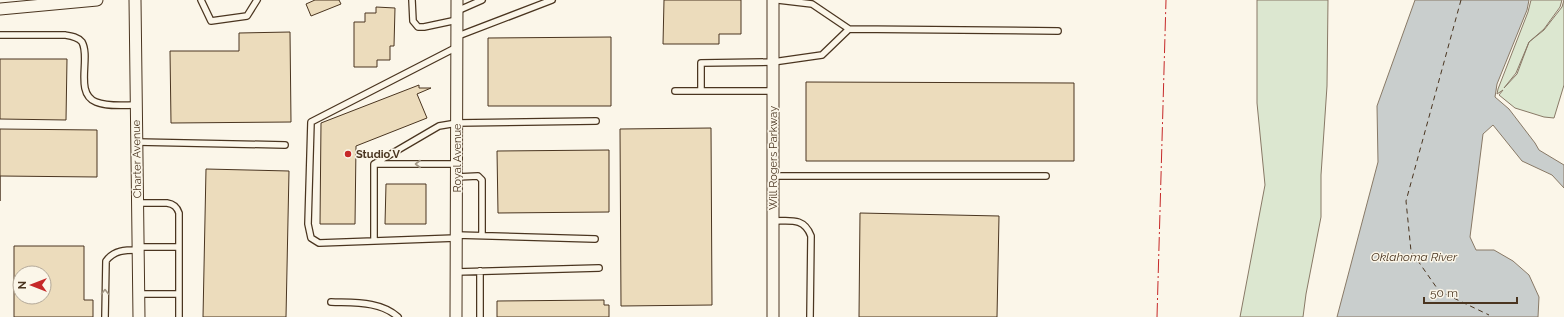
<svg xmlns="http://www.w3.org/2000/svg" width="1564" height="317" font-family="Raleway,sans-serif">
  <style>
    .green { fill: #dce7d0; stroke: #887966 }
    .water { fill: #c9cecd; stroke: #887966 }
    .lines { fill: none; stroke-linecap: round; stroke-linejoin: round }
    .ferry { stroke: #4a3520; stroke-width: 1; stroke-dasharray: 5 4; stroke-linecap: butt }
    .building { fill: #ecdcbc; stroke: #4a3520; fill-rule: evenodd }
    .lane-casing { stroke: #4a3520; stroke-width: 8 }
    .street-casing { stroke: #4a3520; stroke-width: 13 }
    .lane { stroke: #fbf6e9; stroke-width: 5.5 }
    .street { stroke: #fbf6e9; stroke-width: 11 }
    .power { stroke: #c62828; stroke-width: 1; stroke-dasharray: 14 3 2 3; stroke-linecap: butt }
    .oneway { stroke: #a29684 }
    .poi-dot { fill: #c62828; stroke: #fbf6e9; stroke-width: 1.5 }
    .labels { text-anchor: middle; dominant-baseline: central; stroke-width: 3; stroke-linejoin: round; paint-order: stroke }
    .poi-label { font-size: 11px; font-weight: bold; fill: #4a3520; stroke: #fbf6e9; text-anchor: start }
    .street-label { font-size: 11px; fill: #4a3520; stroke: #fbf6e9 }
    .water-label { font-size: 12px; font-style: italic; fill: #4a3520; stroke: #fbf6e9 }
  </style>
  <rect width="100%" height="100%" fill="#fbf6e9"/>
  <path class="green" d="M1257,0H1328L1327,86L1321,175V217L1306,294L1303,317H1240L1265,185L1257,103Z
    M1531,0H1562L1560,7L1544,29L1529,42L1516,73L1504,88L1517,74L1529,42L1544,30L1562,7L1564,0V85L1554,118L1544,117L1515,108L1499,95L1503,90L1497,94L1498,89L1528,12Z"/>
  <path class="water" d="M1415,0H1529L1527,10L1497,84L1495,97L1509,109L1535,143L1539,150L1564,165V188L1552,175L1522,161L1493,125L1483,134L1470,237L1476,250H1494L1513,261L1529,275L1539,297L1538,317H1337L1378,162L1377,106Z"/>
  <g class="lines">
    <path class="ferry" d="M1461,0L1406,201L1411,251L1439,291L1489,315"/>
  </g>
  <path class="building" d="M315,0H339L341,4L311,16L306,4Z
    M664,0H741V34H719V44H663Z
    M376,7L395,8L394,46H390V60H377V67H354V22H365V13H376Z
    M290,32L291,122L171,123L170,51H239V33Z
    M611,37V106H488V38Z
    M0,59H67L66,120L0,119Z
    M806,82L1074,83V161H806Z
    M419,85V88H431L417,94L427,118L356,146L355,224H320L321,123Z
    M711,128L712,305L621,306L620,129Z
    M0,129L97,130V177L0,176V201Z
    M609,150V212L498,213L497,151Z
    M206,169L289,171L286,317H203Z
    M386,184H426V224H385Z
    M860,213L999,216L997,317H859Z
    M14,246H84V300H93V317H14ZM20,273H44V297H20Z
    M604,300V305H609V317H497V301Z"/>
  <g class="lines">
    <g class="lane-casing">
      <path id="lane" d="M201,0L211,21L247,16L257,0
        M412,0L413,21L418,27H424L457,20
        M457,11L482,0
        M849,29L1058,31
        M0,35H65C71,36 78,37 82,42C91,58 74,93 96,102C108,107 124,105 136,105
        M458,36L552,0
        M675,91H773
        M701,91V63L773,62L822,55L849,29L812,4L778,0
        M137,142L285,145
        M375,164H457
        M773,176H1046
        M457,177L478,176L482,180V235
        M137,203H167C174,204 177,207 179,213V317
        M773,221C790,221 804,217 811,236L810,317
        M456,235L595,239
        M456,238L374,241V164L439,126L457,123L596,121
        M374,241L319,243L311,238L308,224L311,122L457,47
        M138,247H179
        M480,271V317
        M456,272L599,268
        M138,294H179
        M331,302C355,303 380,301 398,317
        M105,317L106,261C114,250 125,250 138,250"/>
    </g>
    <g class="street-casing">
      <path id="street" d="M135,0L139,317
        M0,9L97,0
        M456,317L457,0
        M773,317V0"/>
    </g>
    <use href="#lane" class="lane"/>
    <use href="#street" class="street"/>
    <path class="power" d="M1157,317L1166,0"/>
  </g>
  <defs><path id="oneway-chevron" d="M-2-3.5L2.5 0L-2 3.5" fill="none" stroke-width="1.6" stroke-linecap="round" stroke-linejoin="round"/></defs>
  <g class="oneway">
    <use href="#oneway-chevron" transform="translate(418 164) rotate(180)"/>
    <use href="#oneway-chevron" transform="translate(105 292) rotate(-89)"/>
  </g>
  <circle class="poi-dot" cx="348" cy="154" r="4"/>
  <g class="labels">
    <g class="poi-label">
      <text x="356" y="154">Studio V</text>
    </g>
    <g class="street-label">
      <text transform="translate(457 158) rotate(-90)">Royal Avenue</text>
      <text transform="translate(773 158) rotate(-90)">Will Rogers Parkway</text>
      <text transform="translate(137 159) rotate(-91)">Charter Avenue</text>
    </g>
    <g class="water-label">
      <text x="1414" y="257">Oklahoma River</text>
    </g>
  </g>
  <g transform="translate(32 285) rotate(270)"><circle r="19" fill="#fbf6e9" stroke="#b4a999"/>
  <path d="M0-3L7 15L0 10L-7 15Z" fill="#c62828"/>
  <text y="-6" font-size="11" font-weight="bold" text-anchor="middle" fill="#4a3520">N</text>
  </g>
  <path d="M1424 297v6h93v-6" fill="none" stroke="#4a3520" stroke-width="2"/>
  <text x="1430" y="297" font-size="12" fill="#4a3520" stroke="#fbf6e9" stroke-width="3" paint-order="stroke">50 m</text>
</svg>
